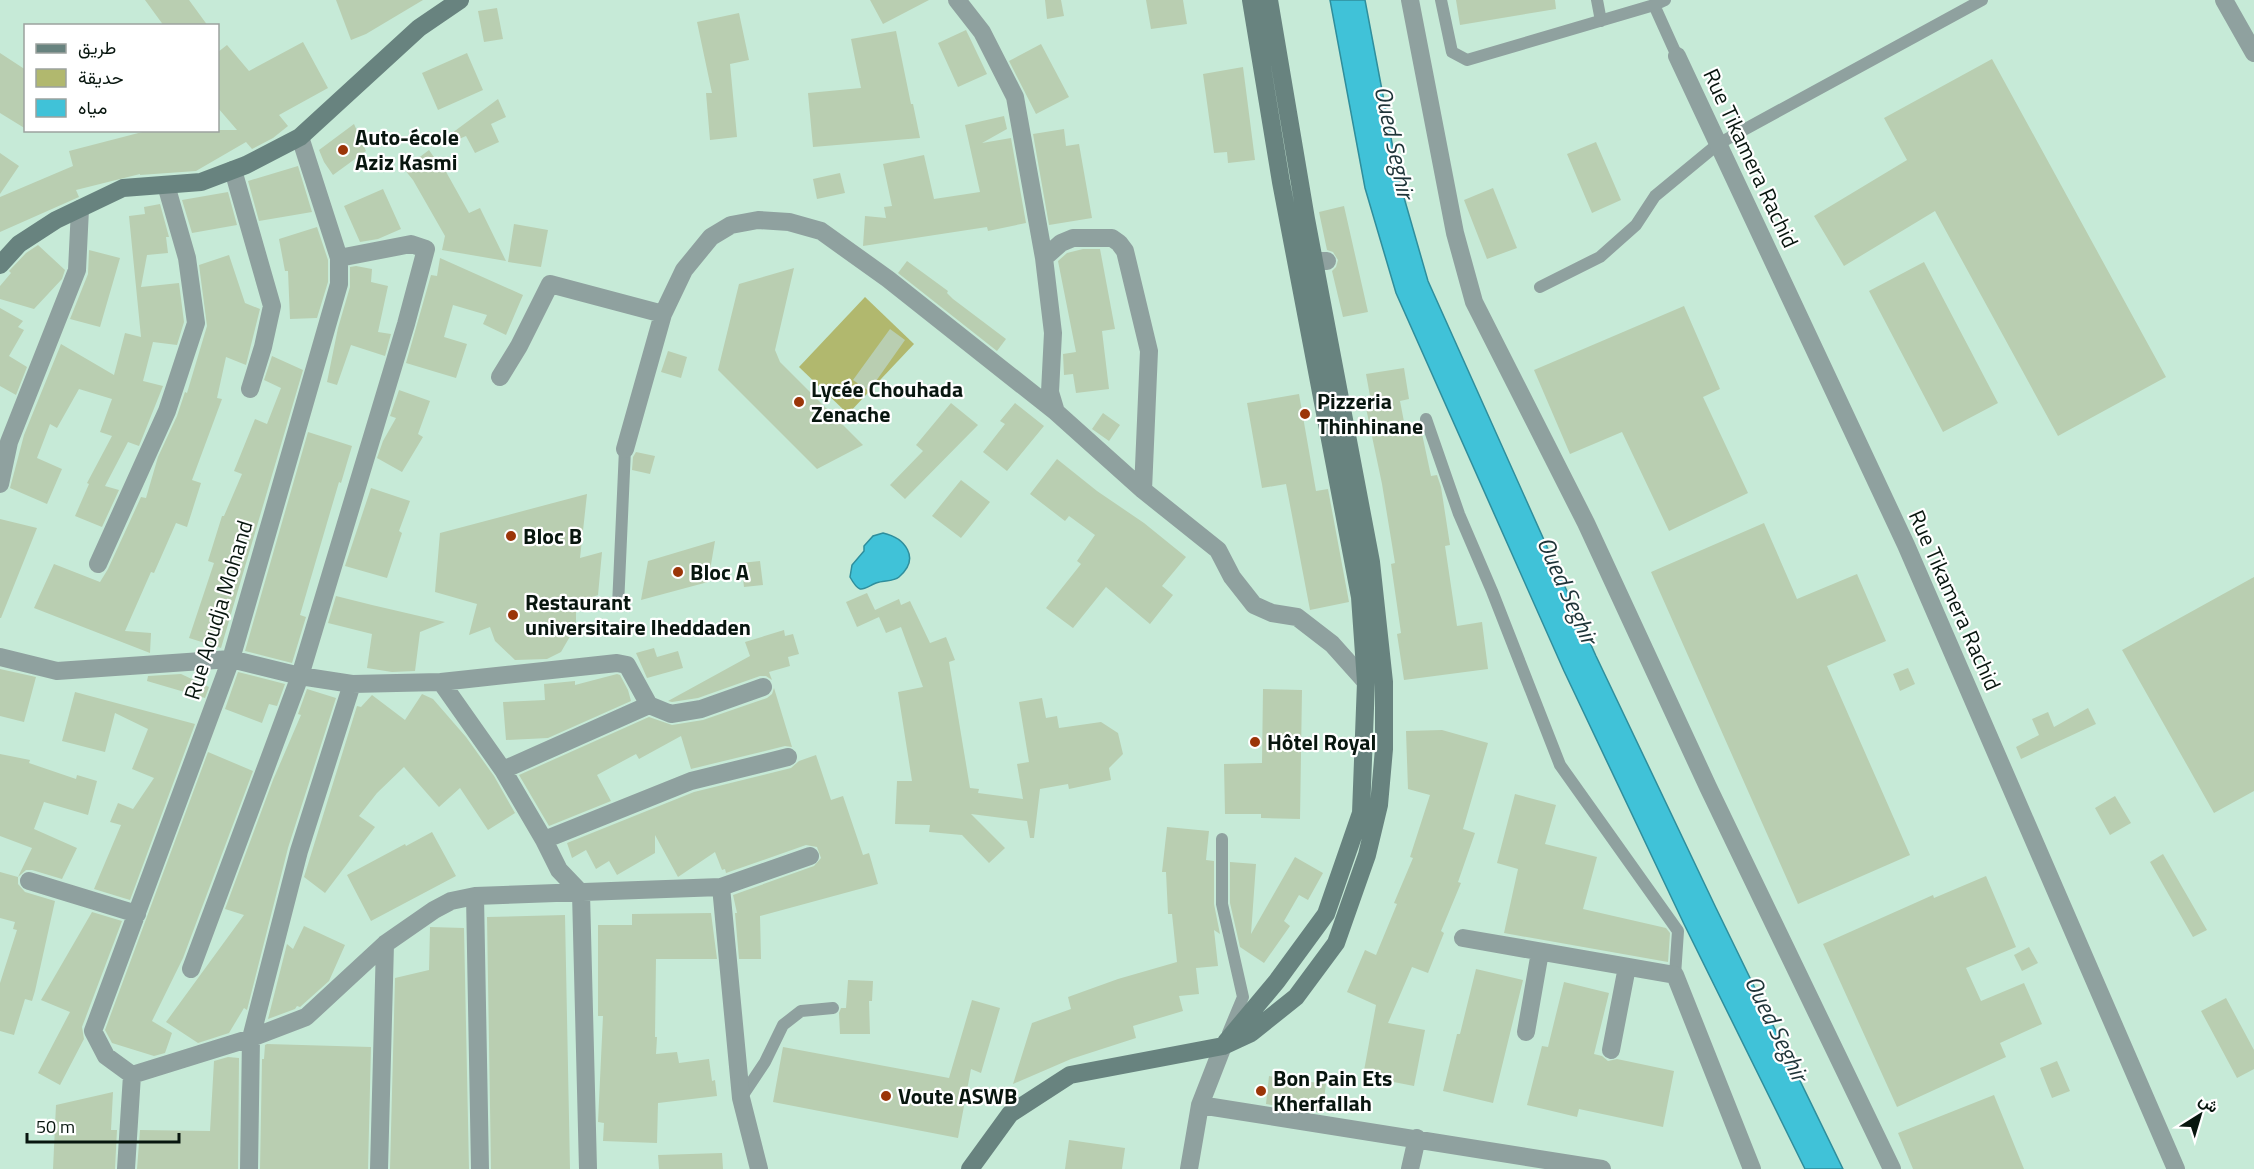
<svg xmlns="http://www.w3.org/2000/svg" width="2254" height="1169" font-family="'Titillium Web',Vazirmatn,sans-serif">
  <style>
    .green { fill: #b1b86e }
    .water { fill: #40c2d8; stroke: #2f8e9c; stroke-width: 1.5 }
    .building { fill: #b9ceb1 }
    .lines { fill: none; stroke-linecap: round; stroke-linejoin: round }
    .lane { stroke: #8fa19f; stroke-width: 12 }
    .street { stroke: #8fa19f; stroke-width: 18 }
    .secondary { stroke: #68837f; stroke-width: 18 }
    .poi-dot { fill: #9b3508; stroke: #fff; stroke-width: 2 }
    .labels { text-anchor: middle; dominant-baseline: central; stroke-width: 4.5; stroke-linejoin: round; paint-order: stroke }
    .poi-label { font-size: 22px; font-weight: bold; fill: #08160f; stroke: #fff; text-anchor: start }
    .street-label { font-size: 22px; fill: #08160f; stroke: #fff }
    .water-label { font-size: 24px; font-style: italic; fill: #1e3438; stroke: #fff }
  </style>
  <rect width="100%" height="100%" fill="#c6ead7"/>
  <path class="green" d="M865,297L914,344L848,414L799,367Z"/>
  <path class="water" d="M1330,0H1365L1399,180L1428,281L1596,656L1716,908L1843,1169H1805L1684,924L1564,671L1396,293L1365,188Z
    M883,533C905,538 921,558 899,577C893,582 884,580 876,583C862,589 860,595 850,577L852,565L864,551V546L873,536Z"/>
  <path class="building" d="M145,0H189L208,26H164Z
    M336,0H423L366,34L351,40Z
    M870,0H929L883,24Z
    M1045,0H1061L1064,16L1047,19Z
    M1146,0H1183L1187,24L1151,29Z
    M1456,0H1555L1556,9L1460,25Z
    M497,8L503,39L484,42L478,11Z
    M739,13L749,60L730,64L737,137L710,140L706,93H712L697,22Z
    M966,30L987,74L958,87L938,43Z
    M896,31L911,104H913L920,138L813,147L808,93L861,88L851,39Z
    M303,42L328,88L279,115L288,126L273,138L252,149L246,142L196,171L140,175V174L76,190L79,197L0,232V197L73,166L69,151L150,130H237L218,108V52L227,45L249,71Z
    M1041,44L1069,97L1036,114L1009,61Z
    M0,53L26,70V129L0,113Z
    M467,53L483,90L438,110L422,73Z
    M1992,59L2166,377L2058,436L1935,211L1844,266L1814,216L1907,160L1884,118Z
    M1243,67L1255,160L1228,163L1227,152L1214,153L1203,74Z
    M498,99L506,117L491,124L499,142L475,153L466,136L452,142L448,136Z
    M1004,116L1007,129L982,143L1011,138L1026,223L988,231L987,227L863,246L865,216L886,218L884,207L892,206L883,164L924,155L934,199L980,192L965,125Z
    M354,124L366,151L333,175L324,162L319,150Z
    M1064,129L1066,146L1079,144L1092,218L1049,225L1033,134Z
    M1596,142L1621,200L1592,213L1567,154Z
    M429,150L438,163L440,161L469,213L480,208L506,261L442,250L445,236L413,180L404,169Z
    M0,153L19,166L0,194Z
    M298,166L312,212L259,221L248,181Z
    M840,173L845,193L817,199L813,179Z
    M1493,188L1517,248L1487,259L1464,200Z
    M383,189L401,229L378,239L360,242L344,206Z
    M228,192L237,225L192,233L182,200Z
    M160,204L169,237H166L168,253L147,255L141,287L179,283L184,322L177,345L153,342L143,381L163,386L139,446L128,442L105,486L119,490L102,527L75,516L89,484L87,483L112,436L100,432L112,399L79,389L57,428L50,424L37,458L62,469L47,504L10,488L24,435L61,344L114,375L125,333L141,337L129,216L145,214L144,207Z
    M1344,206L1368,312L1343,317L1332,271L1336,267L1338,260L1333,252L1327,250L1319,212Z
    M514,224L548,230L541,267L508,262Z
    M317,227L328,260V282L317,318L290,319L288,271H285L279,239Z
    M38,245L65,270L62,279L34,309L0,299V286L11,273L9,271L26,253Z
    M1083,249H1100L1115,329L1102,331L1109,389L1076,393L1073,374L1064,375L1063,354L1076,352L1058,261L1067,253Z
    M89,250L120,258L100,327L70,319L88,274Z
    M229,255L245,303L260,309L246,365L226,357L217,398L222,399L192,480L201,483L187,527L176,523L154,573L151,572L125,631L151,633L150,653L34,608L54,564L100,582L108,569L141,497L146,498L158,457L177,416L185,392L187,393L207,326L199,265Z
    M440,258L523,295L506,335L483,324L487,315L453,305L444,337L467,344L456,378L406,363L431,275L437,276Z
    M907,261L948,291L947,293L953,299L1006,339L997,351L898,273Z
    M1924,262L1998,403L1943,432L1869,291Z
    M356,266L372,269L371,282L388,286L378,332L391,334L385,356L351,345L337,385L327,382L338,328L350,287V267Z
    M794,268L775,350L780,362L863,445L817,469L718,370L739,284Z
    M1684,306L1720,389L1703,397L1748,493L1669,531L1622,432L1570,454L1534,370Z
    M0,308L23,321L18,327L24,330L9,356L27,367L16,395L0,386Z
    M890,329L905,340L869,391L853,380Z
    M668,351L687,357L681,378L661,372Z
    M272,356L303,370L221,648L189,638L214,563L208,561L222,516H224L242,474L234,471L255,419L267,424L281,388L264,380Z
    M1404,368L1409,399L1400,401L1406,432L1421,429L1431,476L1437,475L1441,487L1450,545L1445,546L1457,626L1482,622L1488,669L1404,680L1397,634L1401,633L1391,564L1395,563L1382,484L1366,408L1372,407L1366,374Z
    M399,390L430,401L418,434L423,437L402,472L377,458L383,441L396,418L390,416Z
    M1299,394L1316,491L1328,489L1349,602L1310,610L1286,484L1262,488L1247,403Z
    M951,403L978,425L905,499L890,485L923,451L916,445Z
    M1015,403L1044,426L1007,471L983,452L1005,424L1000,421Z
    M1103,413L1120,425L1109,441L1092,429Z
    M308,432L352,446L341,483L339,482L300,615L306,617L292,663L245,651Z
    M636,452L655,456L650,474L632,470L633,457Z
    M1057,459L1097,491L1144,523L1186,557L1162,586L1173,595L1150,624L1106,587L1073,628L1046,608L1081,564L1077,561L1095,535L1069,516L1065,521L1030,494Z
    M961,480L990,502L961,538L932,516Z
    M371,488L410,501L399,531L402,533L387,578L345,566Z
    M587,494L580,558L602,552L598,595L576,604V626L561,652L547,659L515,660L495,641L490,627L469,635L477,604L435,592L440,533Z
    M0,519L37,528L1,618H0Z
    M1764,523L1797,599L1857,574L1886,641L1827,666L1910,855L1798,904L1651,572Z
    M715,541L708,582L641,600L648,561Z
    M760,561L763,585L744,587L741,563Z
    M2254,577V791L2214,813L2122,650Z
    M867,593L875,610L899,599L901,605L910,601L930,643L946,637L955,660L949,662L970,788L979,789L978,793L1023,799L1017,764L1029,762L1019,702L1042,698L1046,718L1057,716L1059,728L1101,722L1118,733L1123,754L1109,768L1111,780L1069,789L1068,784L1040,789L1034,838H1030L1027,821L971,814L1005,848L989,863L962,835L929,832L930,825L895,824L897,781H912L898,692L923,687L901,627L886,633L879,617L857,627L846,602Z
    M336,596L372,605L445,622L420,632L415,671L392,672L367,668L372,634L328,623Z
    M784,630L785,636L793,634L799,654L788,657L790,666L769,672L772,680L766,676H760L698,698L672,702L668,701L750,656L745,642Z
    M654,648L657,657L678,651L683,668L647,678L636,653Z
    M1908,668L1915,684L1900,691L1893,674Z
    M0,669L36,677L24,722L0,716Z
    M238,672L285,684L277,706L269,704L262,723L225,709Z
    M181,674L209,687L205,698L147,681L148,676Z
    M617,674L620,675L628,690L631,701L548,738L506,740L503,702L545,700L544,684L575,681V685Z
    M774,688L792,747L785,746L691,769L681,736L639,759L636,754L597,775L611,801L549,826L519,775L649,717L672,725L703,720L767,698L772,694Z
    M307,689L336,698L288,848L247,1010L244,1008L229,1033L198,1043L166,1022L244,915L225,909L273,780L301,715L298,714Z
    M1263,689L1302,690L1300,819L1261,818V814H1225L1224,764L1262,763Z
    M75,692L195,724L130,900L94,889L121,825L110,822L118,803L133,809L154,778L132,769L148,729L115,713L105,752L62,741Z
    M422,694L433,699L466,737L494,776L515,813L488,830L460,788L439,807L404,767L377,793L359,816L375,827L325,893L304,877L357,706L361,707L372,695L405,720Z
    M2088,708L2096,724L2021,759L2016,747L2039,735L2032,719L2048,712L2054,727Z
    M1442,730L1488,743L1463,829L1475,833L1458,882L1461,883L1441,931L1444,933L1428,973L1412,967L1388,1023L1425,1030L1414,1086L1363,1076L1376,1005L1347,992L1365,950L1376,955L1397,904L1394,903L1413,858L1410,857L1430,795L1408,789L1406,731Z
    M208,752L253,771L183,958L152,1021L172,1033L165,1053L154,1056L112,1043L105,1030Z
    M0,754L30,760L29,763L76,779L77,775L97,781L88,815L44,802L34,829L77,848L62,879L32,870H26L18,877L32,848L0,836Z
    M816,755L831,800L843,796L863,855L869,853L878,884L760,916L761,959H739L735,913H737L733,895L814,866L821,858L817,847L806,845L726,873L725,869L722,870L715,852L678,877L655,835V853L617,875L609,861L596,869L586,850L572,858L567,843L694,792L791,768L799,761Z
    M1515,794L1556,805L1545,844L1597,857L1583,909L1666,928L1670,933L1668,962L1504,933L1518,869L1497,863Z
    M2115,796L2131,823L2110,835L2095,808Z
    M1167,827L1209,831L1206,860L1214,861V904L1220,934L1214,930L1218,966L1196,968L1199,994L1179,996L1183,1011L1133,1026L1136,1038L1071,1059L1013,1084L1032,1023L1071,1009L1068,997L1118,979L1177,962L1172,914H1168L1166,872H1162Z
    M432,832L456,876L371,921L347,875L405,844L406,846Z
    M2163,854L2207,930L2193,937L2150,862Z
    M1295,857L1323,873L1308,900L1299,895L1284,921L1290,926L1264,963L1240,947L1230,903V862L1256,864L1251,934Z
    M0,872L18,877V884L25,892L55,901L35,991L32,1001L25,999L14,1035L0,1031V983L17,930L13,929L15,922L0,918Z
    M1986,876L2016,947L1966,968L1981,1001L2024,983L2042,1024L2000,1043L2006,1057L1897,1107L1823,944L1933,895L1934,898Z
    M92,912L122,921L82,1027L84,1039L60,1085L38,1073L70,1012L41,1000Z
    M711,913L717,959H656L655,1037H657L656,1054L677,1052L679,1063L709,1059L712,1081L715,1080L717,1096L658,1103L657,1143L603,1141L604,1123L598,1122L603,1016H598V925H632V914Z
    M565,915L570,1169H491L487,917Z
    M304,926L345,945L329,981L300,1007L297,1006L295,1009L268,1019L287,944L293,949Z
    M430,927L464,928L469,1169H390L395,978L429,970Z
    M2029,947L2038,963L2022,971L2014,955Z
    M1476,969L1523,980L1493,1103L1443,1091L1457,1034H1460Z
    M848,980L873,981L872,1001H869L870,1034H840L839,1013L841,1008H846Z
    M1564,982L1609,993L1594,1054L1602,1056L1608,1061L1617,1059L1674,1071L1663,1127L1579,1109L1577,1117L1527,1105L1542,1046L1548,1047Z
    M2226,998L2254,1050V1069L2237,1078L2201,1011Z
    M972,1000L1000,1008L981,1073L971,1069L958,1138L773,1102L783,1047L949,1078Z
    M267,1044L371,1047L368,1169H260L262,1059H264L265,1045Z
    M228,1057L239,1058L238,1169H137L140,1130L210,1131L214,1061Z
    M2057,1061L2070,1091L2052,1098L2040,1068Z
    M1269,1076L1326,1084L1322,1113L1266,1104Z
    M113,1092L111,1130H117L115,1169H53L56,1105Z
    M1994,1095L2024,1169H1913L1898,1133Z
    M1069,1140L1125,1148L1122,1169H1065Z
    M722,1153L723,1169H659L658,1155Z"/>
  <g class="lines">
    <path class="lane" d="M1441,0L1452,52L1467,60L1654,5L1665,0
      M1597,0L1601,21
      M1654,5L1677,56
      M1540,287L1600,257L1636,225L1655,196L1718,144L1982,0
      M1426,419L1459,514L1492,591L1560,765L1678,931L1675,975
      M618,606L625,449
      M1222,839V904L1243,997L1228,1033
      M741,1098L765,1062L783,1025L801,1011L833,1008"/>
    <path class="street" d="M957,0L982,32L1015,97L1044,258
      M1410,0L1455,233L1474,302L1586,523L1708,787L1892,1169
      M2224,0L2254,53
      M1677,56L1906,545L2176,1169
      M233,170L272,306L263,347L250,389
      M1314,261H1327
      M500,377L519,346L550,284L663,314
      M1056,412L1050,392L1053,333L1044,258L1061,243L1073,238H1112L1119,243L1125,251L1149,351L1143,490
      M625,449L663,314L684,270L711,237L731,225L758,220L789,222L821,231L888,279L1056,412L1143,490L1218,550L1232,577L1254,605L1272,613L1297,617L1332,644L1366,682
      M0,484L9,442L77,270L80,209
      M98,564L167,411L196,323L187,258L166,185
      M0,657L57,671L231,659L300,676L352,684
      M441,682L617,663L627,665L649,705
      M503,770L649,705L671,714L701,709L763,687
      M544,840L691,781L788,757
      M29,881L137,914
      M721,887L810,856
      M475,896L480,1169
      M1463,938L1675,975L1752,1169
      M191,969L300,676L406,324L426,249L411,244L339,258
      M1526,1032L1540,952
      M1611,1050L1627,967
      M132,1075L106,1056L93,1031L231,659L339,284V258L300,137
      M132,1075L251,1038L306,1017L385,944L434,910L451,901L475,896L721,887L741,1098L759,1169
      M1200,1105L1602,1169
      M126,1169L132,1075
      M249,1169L251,1038L299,851L352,684L441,682L503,770L544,840L559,870L581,893L588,1169
      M379,1169L385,944
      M1189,1169L1200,1105L1223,1046
      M1410,1169L1417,1138"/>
    <path class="secondary" d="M0,265L19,244L56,220L123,188L201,182L246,165L300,137L419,28L460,0
      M1226,1042L1277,981L1326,914L1361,813L1366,682L1360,597L1281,182L1251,0
      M970,1169L1010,1114L1070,1075L1223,1046L1251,1033L1296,997L1336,943L1367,855L1379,805L1384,749V682L1371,562L1306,219L1269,0"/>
  </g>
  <g class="poi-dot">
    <circle cx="343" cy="150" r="6"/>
    <circle cx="799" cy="402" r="6"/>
    <circle cx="1305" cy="414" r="6"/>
    <circle cx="511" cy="536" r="6"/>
    <circle cx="678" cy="572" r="6"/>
    <circle cx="513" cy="615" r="6"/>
    <circle cx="1255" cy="742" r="6"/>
    <circle cx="1261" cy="1091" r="6"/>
    <circle cx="886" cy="1096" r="6"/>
  </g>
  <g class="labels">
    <g class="poi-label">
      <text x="355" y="137">Auto-école<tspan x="355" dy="25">Aziz Kasmi</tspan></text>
      <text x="811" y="389">Lycée Chouhada<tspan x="811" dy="25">Zenache</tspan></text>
      <text x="1317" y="401">Pizzeria<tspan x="1317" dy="25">Thinhinane</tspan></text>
      <text x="523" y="536">Bloc B</text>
      <text x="690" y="572">Bloc A</text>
      <text x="525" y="602">Restaurant<tspan x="525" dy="25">universitaire Iheddaden</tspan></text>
      <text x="1267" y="742">Hôtel Royal</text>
      <text x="1273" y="1078">Bon Pain Ets<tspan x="1273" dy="25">Kherfallah</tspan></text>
      <text x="898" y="1096">Voute ASWB</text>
    </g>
    <g class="street-label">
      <text transform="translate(1751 158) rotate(65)">Rue Tikamera Rachid</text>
      <text transform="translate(1955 600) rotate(66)">Rue Tikamera Rachid</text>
      <text transform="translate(218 610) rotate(-73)">Rue Aoudja Mohand</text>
    </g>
    <g class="water-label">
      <text transform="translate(1395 142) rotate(78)">Oued Seghir</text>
      <text transform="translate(1568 590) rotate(66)">Oued Seghir</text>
      <text transform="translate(1777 1028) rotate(64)">Oued Seghir</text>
    </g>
  </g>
  <rect x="24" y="24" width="195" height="108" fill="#ffffff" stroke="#9ca29f" stroke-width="1.5"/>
  <rect x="36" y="44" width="30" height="9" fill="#68837f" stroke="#9ca29f" stroke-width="1.5"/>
  <text x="78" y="54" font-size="18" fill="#08160f">طريق</text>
  <rect x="36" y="69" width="30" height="18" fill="#b1b86e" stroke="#9ca29f" stroke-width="1.5"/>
  <text x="78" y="84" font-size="18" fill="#08160f">حديقة</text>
  <rect x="36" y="99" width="30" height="18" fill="#40c2d8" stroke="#9ca29f" stroke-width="1.5"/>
  <text x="78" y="114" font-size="18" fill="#08160f">مياه</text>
  <g transform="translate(2200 1115) rotate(37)" stroke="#ffffff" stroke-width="4.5" paint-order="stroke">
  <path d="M0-4.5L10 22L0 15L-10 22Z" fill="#08160f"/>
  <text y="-9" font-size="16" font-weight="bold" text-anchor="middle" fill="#08160f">ش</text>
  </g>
  <path d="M27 1133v9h152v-9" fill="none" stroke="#08160f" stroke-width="3"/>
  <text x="36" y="1133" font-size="18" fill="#08160f" stroke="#ffffff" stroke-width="4.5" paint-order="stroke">50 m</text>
</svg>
